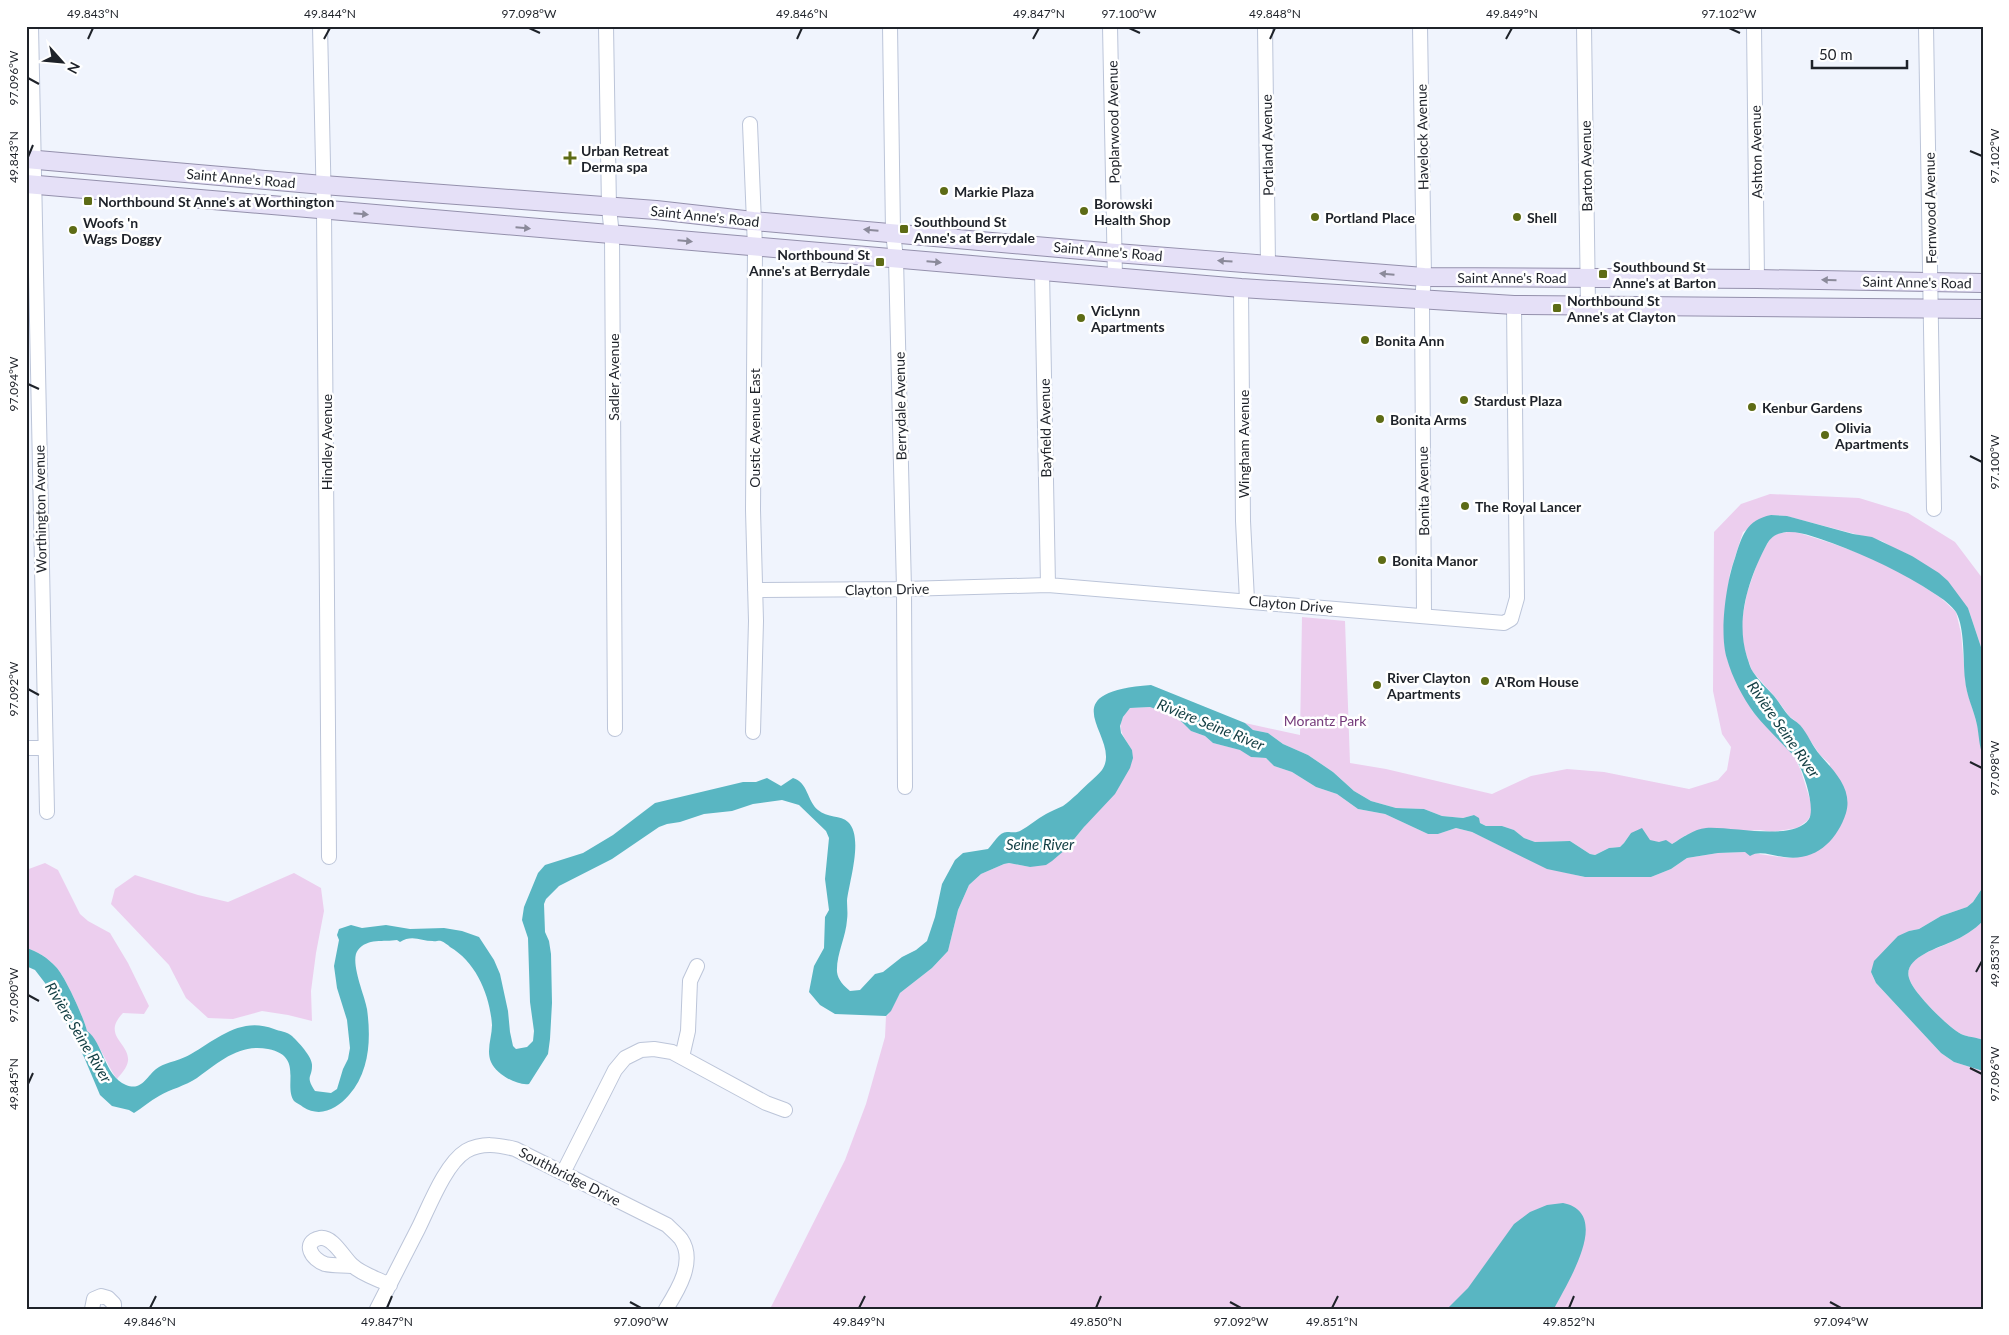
<svg xmlns="http://www.w3.org/2000/svg" width="2009" height="1335" font-family="Lato,sans-serif">
  <style>
    .green { fill: #ecceee }
    .water { fill: #59b6c2 }
    .lines { fill: none; stroke-linecap: round; stroke-linejoin: round }
    .minor-casing { stroke: #bcc5d9; stroke-width: 16 }
    .major-casing { stroke: #9490ac; stroke-width: 20 }
    .minor { stroke: #fff; stroke-width: 14 }
    .major { stroke: #e5e0f7; stroke-width: 18 }
    .oneway { fill: #8b8a9a }
    .ticks { fill: none; stroke: #1e2229; stroke-width: 2 }
    .poi-dot { fill: #5d6b15; stroke: #fff; stroke-width: 2 }
    .labels { text-anchor: middle; dominant-baseline: central; stroke-width: 5; stroke-linejoin: round; paint-order: stroke }
    .street-label { font-size: 14px; fill: #1e2229; stroke: #fff }
    .poi-label { font-size: 14px; font-weight: bold; fill: #1e2229; stroke: #fff; text-anchor: start }
    .park-label { font-size: 14px; fill: #753b7a; stroke: #fff }
    .water-label { font-size: 15px; font-style: italic; fill: #113d42; stroke: #fff }
    .neatline { fill: none; stroke: #1e2229; stroke-width: 2 }
    .ticks-label { font-size: 12px; text-anchor: middle; fill: #1e2229 }
  </style>
  <rect width="100%" height="100%" fill="#f0f4fd"/>
  <path class="green" d="M1770,494L1859,498L1908,513L1955,542L1983,579V653L1968,608L1912,556L1895,549L1882,541L1786,516L1771,515L1743,532L1730,573L1726,603L1724,643L1727,659L1738,685L1753,712L1794,756L1801,771L1812,806L1811,815L1807,821L1797,828L1772,832L1760,830L1686,835L1672,844L1650,841L1631,833L1624,843L1620,847L1609,848L1595,855L1590,854L1570,841L1535,842L1524,838L1514,830L1502,826H1486L1480,823L1474,815L1463,818L1442,816L1424,809L1396,808L1371,801L1354,791L1333,772L1308,755L1283,744L1268,733L1253,730L1245,723L1300,735L1302,617L1345,621L1350,763L1386,769L1492,794L1531,776L1567,769L1604,772L1689,789L1718,780L1727,770L1731,747L1722,734L1713,691L1714,532L1741,504Z
    M1793,531L1831,543L1878,560L1906,575L1941,598L1956,612L1961,633L1966,687L1977,724L1983,756V887L1973,902L1967,907L1941,916L1919,929L1909,931L1871,972L1876,983L1941,1053L1954,1062L1983,1071V1309H770L845,1160L866,1104L885,1037L886,1016L888,1015L900,993L932,968L948,951L958,910L969,885L981,874L1004,864L1009,863L1030,867L1066,849L1084,827L1132,750C1121,732 1114,726 1130,708L1150,707L1170,714L1181,721L1191,731L1205,736L1213,743L1241,750L1251,757L1266,758L1274,766L1292,772L1316,787L1337,794L1358,809L1385,814L1428,834H1438L1456,828L1472,832L1547,868L1584,877H1651L1671,869L1687,858L1718,853L1745,852L1788,858L1801,857L1830,764L1820,755L1799,724L1789,716L1775,697L1752,671L1742,642L1741,625L1747,593L1759,558L1770,539L1776,534Z
    M45,863L58,870L80,914L88,921L110,933L128,963L149,1006L144,1014L123,1013C101,1036 130,1043 128,1061C127,1068 121,1074 117,1079C108,1067 97,1038 87,1031C84,1018 65,976 56,967C48,958 37,951 26,948V870Z
    M294,873L321,888L324,911L316,953L311,991L312,1021L288,1015L262,1011L233,1019L208,1018L186,998L169,965L111,904L115,889L135,875L198,895L228,902Z
    M1983,921V1040C1976,1037 1967,1037 1961,1034C1949,1027 1930,1008 1921,997C1917,992 1911,985 1909,978C1903,957 1938,949 1951,942C1963,937 1974,930 1983,921Z"/>
  <path class="water" d="M1771,515L1787,516L1853,534L1872,537L1912,556L1939,573L1948,581L1968,608L1983,653V756C1979,746 1979,735 1977,725C1974,710 1966,695 1965,679C1963,661 1965,628 1956,612C1952,606 1942,598 1935,594C1902,572 1869,557 1832,543C1814,537 1780,521 1767,544C1749,578 1735,619 1747,657C1749,662 1750,668 1753,672C1759,681 1767,688 1774,696C1779,702 1783,709 1788,715C1791,719 1796,721 1800,725C1808,734 1812,746 1820,755C1834,771 1853,789 1846,813C1837,841 1815,862 1784,857C1773,856 1760,850 1750,856L1745,852L1718,853L1687,858L1671,869L1651,877H1585L1547,869L1472,832L1456,828L1438,834H1428L1385,814L1358,809L1337,794L1316,787L1292,772L1274,766L1266,758L1251,757L1240,750L1213,743L1205,736L1191,731L1181,721L1170,714L1150,707L1130,708L1123,717L1120,726L1121,733L1132,750L1133,758L1130,768L1115,794L1084,827L1066,849L1052,861L1046,865L1030,867L1009,863L1004,864L981,874L969,885L958,910L948,951L932,968L900,993L891,1011L886,1016L835,1014L820,1005L809,992L814,966L824,948L825,917L829,910L825,879L829,838L826,831L799,805L782,800L753,804L732,811L704,814L680,822L667,824L659,827L612,859L559,886L546,899L544,904L545,932L549,941L551,954L552,1003L550,1039L548,1054L529,1084C517,1086 496,1074 491,1062C486,1050 492,1037 492,1025C490,995 476,962 450,947C448,945 444,942 441,941C439,940 435,942 433,941C421,941 412,934 400,942L397,940C384,942 367,938 358,950C349,961 365,996 367,1009C371,1038 370,1071 349,1095C337,1109 320,1118 303,1107C301,1105 296,1103 294,1101C283,1085 304,1056 268,1049C239,1043 218,1063 197,1078C185,1086 171,1089 159,1096C150,1101 142,1108 134,1113L129,1110L112,1106L100,1095L84,1057L45,983L35,970L26,966V948C37,951 48,958 56,967C65,976 84,1018 87,1031C103,1042 104,1076 126,1085C143,1092 147,1074 159,1067C167,1062 182,1060 191,1054C217,1039 241,1016 274,1029C279,1031 288,1032 292,1036C298,1042 313,1057 312,1066C312,1078 305,1076 315,1091L331,1093L337,1089L343,1069L348,1059L350,1048L347,1020L337,988L334,966L339,940L337,935L339,929L351,925L362,928L386,925L410,929L444,928L462,931L479,937L494,960L500,974L508,1011L510,1032L513,1046L516,1049L527,1047L533,1041L534,1031L530,1002L528,938L522,920L524,907L538,873L545,865L583,853L613,835L655,803L743,782H756L767,778L781,786L793,778C808,782 807,801 818,810C827,818 841,815 848,822C864,837 849,882 847,901C847,907 848,913 847,920C846,937 836,955 837,972C838,980 844,986 850,991L860,990L875,974L883,972L902,957L916,950L927,941L935,917L942,884L955,860L963,853L988,849C994,843 999,832 1007,832C1013,832 1015,833 1020,831C1029,826 1037,819 1046,814C1051,811 1057,809 1063,806C1073,799 1082,789 1091,781C1095,777 1099,774 1102,770C1124,738 1044,693 1151,685L1245,723L1253,730L1268,733L1283,744L1308,755L1333,772L1354,791L1371,801L1396,808L1424,809L1442,816L1463,818L1474,815L1479,818L1480,823L1486,826H1502L1514,830L1524,838L1535,842L1570,841L1590,854L1595,855L1609,848L1620,847L1624,843L1631,833L1642,828L1650,840L1659,842L1666,840L1672,844C1682,838 1694,829 1706,828C1731,826 1794,842 1809,819C1816,807 1802,765 1793,755C1780,741 1766,728 1754,713C1743,698 1732,677 1727,659C1719,634 1726,583 1735,558C1742,536 1746,520 1771,515Z
    M1983,887V921C1974,930 1963,937 1951,942C1938,948 1903,958 1909,978C1911,985 1917,992 1921,997C1930,1008 1949,1027 1961,1034C1967,1037 1976,1037 1983,1040V1071L1954,1062L1941,1053L1876,983L1871,972L1874,961L1898,936L1909,931L1919,929L1941,916L1967,907L1973,902Z
    M1563,1203C1613,1213 1567,1283 1554,1309H1447L1468,1288L1514,1224L1530,1212L1547,1205Z"/>
  <g class="lines">
    <g class="minor-casing">
      <path id="minor" d="M31,26L47,812
        M320,26L324,210L329,857
        M606,26L609,208L612,235L615,729
        M890,26L893,232L896,259L904,589L905,787
        M1110,26L1115,278
        M1265,26L1268,264
        M1420,26L1424,277L1422,301L1424,615
        M1584,26L1588,305
        M1754,26L1757,279
        M1926,26L1934,509
        M750,124L755,247L753,510L756,621L753,732
        M1042,271L1048,585
        M1241,288L1243,521L1247,600
        M755,590L904,589L1048,585L1504,623L1511,619L1517,598L1514,305
        M26,748H45
        M682,1057L688,1031L690,981L697,966
        M563,1173L615,1070L625,1058L641,1050L654,1049L672,1052L766,1103L785,1110
        M352,1266C344,1265 333,1266 325,1264C312,1260 301,1242 320,1238C333,1236 343,1257 352,1265C361,1274 378,1279 390,1285
        M92,1309L94,1299L101,1296L108,1298L114,1304V1309
        M377,1309C391,1282 404,1256 418,1229C429,1207 445,1164 466,1151C483,1142 498,1145 515,1149L667,1225C672,1230 677,1234 681,1239C696,1261 678,1290 666,1309"/>
    </g>
    <g class="major-casing">
      <path id="major" d="M26,159L323,185L656,210L753,221L1116,253L1424,277L1757,279L1983,283
        M26,184L1241,288L1514,305L1983,309"/>
    </g>
    <use href="#minor" class="minor"/>
    <use href="#major" class="major"/>
  </g>
  <defs><path id="oneway-solid" d="M-6-.8H1V-3.2L6.5 0L1 3.2V.8H-6Z" transform="scale(1.25)"/></defs>
  <g class="oneway">
    <use href="#oneway-solid" transform="translate(361 214) rotate(5)"/>
    <use href="#oneway-solid" transform="translate(523 228) rotate(5)"/>
    <use href="#oneway-solid" transform="translate(871 230) rotate(-175)"/>
    <use href="#oneway-solid" transform="translate(685 241) rotate(5)"/>
    <use href="#oneway-solid" transform="translate(1225 261) rotate(-176)"/>
    <use href="#oneway-solid" transform="translate(934 262) rotate(5)"/>
    <use href="#oneway-solid" transform="translate(1387 274) rotate(-175)"/>
    <use href="#oneway-solid" transform="translate(1829 280) rotate(-178)"/>
  </g>
  <path class="ticks" d="M529,28L540,33M1129,28L1140,33M1729,28L1740,33M88,39L93,28M324,39L330,28M797,39L802,28M1033,39L1039,28M1270,39L1275,28M1506,39L1512,28M28,78L39,84M1970,151L1982,156M28,157L33,145M28,384L39,389M1970,456L1982,462M28,689L39,695M1970,762L1982,768M1976,972L1982,961M28,995L39,1001M1970,1068L1982,1074M28,1084L33,1073M630,1302L641,1308M1230,1302L1241,1308M1830,1302L1841,1308M150,1308L156,1296M387,1308L392,1296M859,1308L865,1296M1096,1308L1101,1296M1332,1308L1338,1296M1569,1308L1574,1296"/>
  <g class="poi-dot">
    <path d="M567.5 150.5h5v5h5v5h-5v5h-5v-5h-5v-5h5z"/>
    <circle cx="944" cy="191" r="5"/>
    <rect x="83" y="196" width="10" height="10" rx="2.5"/>
    <circle cx="1084" cy="211" r="5"/>
    <circle cx="1315" cy="217" r="5"/>
    <circle cx="1517" cy="217" r="5"/>
    <rect x="899" y="224" width="10" height="10" rx="2.5"/>
    <circle cx="73" cy="230" r="5"/>
    <rect x="875" y="257" width="10" height="10" rx="2.5"/>
    <rect x="1598" y="269" width="10" height="10" rx="2.5"/>
    <rect x="1552" y="303" width="10" height="10" rx="2.5"/>
    <circle cx="1081" cy="318" r="5"/>
    <circle cx="1365" cy="340" r="5"/>
    <circle cx="1464" cy="400" r="5"/>
    <circle cx="1752" cy="407" r="5"/>
    <circle cx="1380" cy="419" r="5"/>
    <circle cx="1825" cy="435" r="5"/>
    <circle cx="1465" cy="506" r="5"/>
    <circle cx="1382" cy="560" r="5"/>
    <circle cx="1485" cy="681" r="5"/>
    <circle cx="1377" cy="685" r="5"/>
  </g>
  <g class="labels">
    <g class="street-label">
      <text transform="translate(1113 122) rotate(-91)">Poplarwood Avenue</text>
      <text transform="translate(1422 137) rotate(-91)">Havelock Avenue</text>
      <text transform="translate(1267 145) rotate(-91)">Portland Avenue</text>
      <text transform="translate(1756 152) rotate(-91)">Ashton Avenue</text>
      <text transform="translate(1586 166) rotate(-91)">Barton Avenue</text>
      <text transform="translate(241 178) rotate(5)">Saint Anne's Road</text>
      <text transform="translate(1930 208) rotate(-91)">Fernwood Avenue</text>
      <text transform="translate(705 216) rotate(6)">Saint Anne's Road</text>
      <text transform="translate(1108 251) rotate(5)">Saint Anne's Road</text>
      <text x="1512" y="277">Saint Anne's Road</text>
      <text transform="translate(1917 282) rotate(1)">Saint Anne's Road</text>
      <text transform="translate(613 377) rotate(-90)">Sadler Avenue</text>
      <text transform="translate(900 406) rotate(-91)">Berrydale Avenue</text>
      <text transform="translate(754 428) rotate(-90)">Oustic Avenue East</text>
      <text transform="translate(1045 428) rotate(-91)">Bayfield Avenue</text>
      <text transform="translate(326 442) rotate(-90)">Hindley Avenue</text>
      <text transform="translate(1243 444) rotate(-90)">Wingham Avenue</text>
      <text transform="translate(1423 491) rotate(-91)">Bonita Avenue</text>
      <text transform="translate(40 509) rotate(-91)">Worthington Avenue</text>
      <text transform="translate(887 589) rotate(-1)">Clayton Drive</text>
      <text transform="translate(1291 604) rotate(5)">Clayton Drive</text>
      <text transform="translate(570 1176) rotate(27)">Southbridge Drive</text>
    </g>
    <g class="poi-label">
      <text x="581" y="150">Urban Retreat<tspan x="581" dy="16">Derma spa</tspan></text>
      <text x="954" y="191">Markie Plaza</text>
      <text x="98" y="201">Northbound St Anne's at Worthington</text>
      <text x="1094" y="203">Borowski<tspan x="1094" dy="16">Health Shop</tspan></text>
      <text x="1325" y="217">Portland Place</text>
      <text x="1527" y="217">Shell</text>
      <text x="914" y="221">Southbound St<tspan x="914" dy="16">Anne's at Berrydale</tspan></text>
      <text x="83" y="222">Woofs 'n<tspan x="83" dy="16">Wags Doggy</tspan></text>
      <text x="870" y="254" text-anchor="end">Northbound St<tspan x="870" dy="16">Anne's at Berrydale</tspan></text>
      <text x="1613" y="266">Southbound St<tspan x="1613" dy="16">Anne's at Barton</tspan></text>
      <text x="1567" y="300">Northbound St<tspan x="1567" dy="16">Anne's at Clayton</tspan></text>
      <text x="1091" y="310">VicLynn<tspan x="1091" dy="16">Apartments</tspan></text>
      <text x="1375" y="340">Bonita Ann</text>
      <text x="1474" y="400">Stardust Plaza</text>
      <text x="1762" y="407">Kenbur Gardens</text>
      <text x="1390" y="419">Bonita Arms</text>
      <text x="1835" y="427">Olivia<tspan x="1835" dy="16">Apartments</tspan></text>
      <text x="1475" y="506">The Royal Lancer</text>
      <text x="1392" y="560">Bonita Manor</text>
      <text x="1387" y="677">River Clayton<tspan x="1387" dy="16">Apartments</tspan></text>
      <text x="1495" y="681">A'Rom House</text>
    </g>
    <g class="park-label">
      <text x="1325" y="720">Morantz Park</text>
    </g>
    <g class="water-label">
      <text transform="translate(1211 724) rotate(22)">Rivière Seine River</text>
      <text transform="translate(1784 729) rotate(55)">Rivière Seine River</text>
      <text x="1040" y="844">Seine River</text>
      <text transform="translate(79 1032) rotate(59)">Rivière Seine River</text>
    </g>
  </g>
  <rect width="2009" height="1335" fill="none" stroke="#ffffff" stroke-width="55"/>
  <g transform="translate(62 62) rotate(117)" stroke="#ffffff" stroke-width="4" paint-order="stroke">
  <path d="M0-4L9 19L0 12L-9 19Z" fill="#1e2229"/>
  <text y="-8" font-size="14" font-weight="bold" text-anchor="middle" fill="#1e2229">N</text>
  </g>
  <path d="M1812 60v8h95v-8" fill="none" stroke="#1e2229" stroke-width="2.5"/>
  <text x="1819" y="60" font-size="15" fill="#1e2229" stroke="#ffffff" stroke-width="4" paint-order="stroke">50 m</text>
  <rect x="28" y="28" width="1954" height="1280" class="neatline"/>
  <g class="ticks-label">
    <text x="93" y="18">49.843°N</text>
    <text x="330" y="18">49.844°N</text>
    <text x="529" y="18">97.098°W</text>
    <text x="802" y="18">49.846°N</text>
    <text x="1039" y="18">49.847°N</text>
    <text x="1129" y="18">97.100°W</text>
    <text x="1275" y="18">49.848°N</text>
    <text x="1512" y="18">49.849°N</text>
    <text x="1729" y="18">97.102°W</text>
    <text transform="translate(14 78) rotate(-90)" y="4">97.096°W</text>
    <text transform="translate(1995 156) rotate(-90)" y="4">97.102°W</text>
    <text transform="translate(14 157) rotate(-90)" y="4">49.843°N</text>
    <text transform="translate(14 384) rotate(-90)" y="4">97.094°W</text>
    <text transform="translate(1995 462) rotate(-90)" y="4">97.100°W</text>
    <text transform="translate(14 689) rotate(-90)" y="4">97.092°W</text>
    <text transform="translate(1995 768) rotate(-90)" y="4">97.098°W</text>
    <text transform="translate(1995 961) rotate(-90)" y="4">49.853°N</text>
    <text transform="translate(14 995) rotate(-90)" y="4">97.090°W</text>
    <text transform="translate(1995 1074) rotate(-90)" y="4">97.096°W</text>
    <text transform="translate(14 1084) rotate(-90)" y="4">49.845°N</text>
    <text x="150" y="1326">49.846°N</text>
    <text x="387" y="1326">49.847°N</text>
    <text x="641" y="1326">97.090°W</text>
    <text x="859" y="1326">49.849°N</text>
    <text x="1096" y="1326">49.850°N</text>
    <text x="1241" y="1326">97.092°W</text>
    <text x="1332" y="1326">49.851°N</text>
    <text x="1569" y="1326">49.852°N</text>
    <text x="1841" y="1326">97.094°W</text>
  </g>
</svg>
